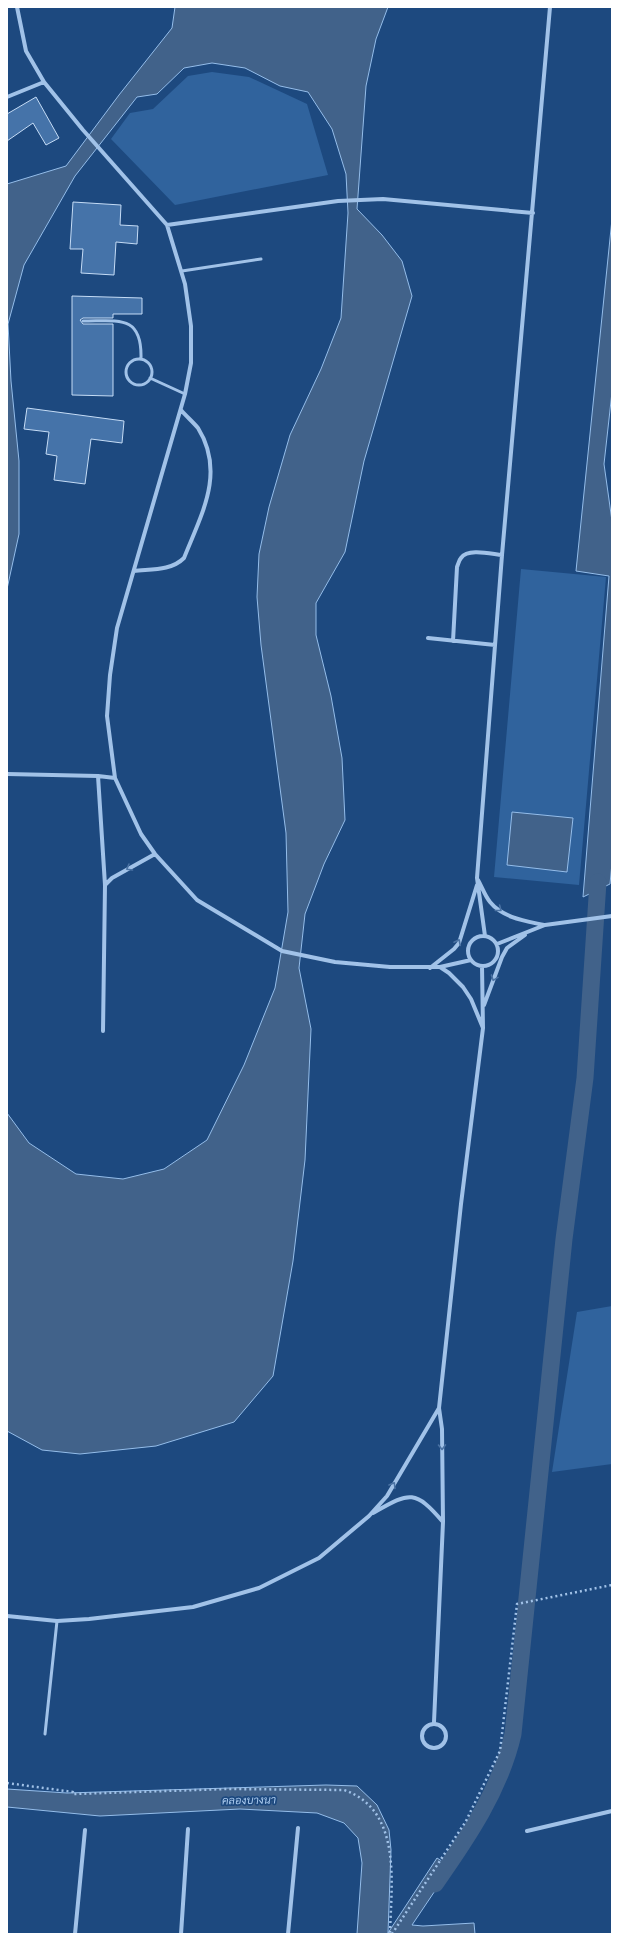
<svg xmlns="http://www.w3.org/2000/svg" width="619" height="1941" font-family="'IBM Plex Sans',Sarabun,sans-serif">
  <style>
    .green { fill: #30639d }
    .water { fill: #41628a; stroke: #94bdea }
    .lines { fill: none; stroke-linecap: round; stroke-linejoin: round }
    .canal { stroke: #41628a; stroke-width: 17 }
    .building { fill: #4573a9; stroke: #c5dcf6 }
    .path { stroke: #a1c2e8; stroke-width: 2.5; stroke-dasharray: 2 3; stroke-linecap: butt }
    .service { stroke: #a1c2e8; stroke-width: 3 }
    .minor { stroke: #a1c2e8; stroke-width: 4 }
    .oneway { stroke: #4b73a4 }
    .labels { text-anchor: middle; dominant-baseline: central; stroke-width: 3.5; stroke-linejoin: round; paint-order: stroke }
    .water-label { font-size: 11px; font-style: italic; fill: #acccf0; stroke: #1d497f }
  </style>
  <rect width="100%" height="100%" fill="#1d497f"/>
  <path class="green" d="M212,72L249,77L307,104L328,175L175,205L111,139L130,113L153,109L188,76Z
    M521,569L606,577L579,885L494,877Z
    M612,1306V1464L552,1472L577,1312Z"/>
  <path class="water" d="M175,7H388L376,39L366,86L357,209L382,235L402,261L412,296L364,461L345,552L316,603V635L331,696L342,758L345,820L324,864L305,914L299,968L311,1029L305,1160L293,1261L273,1376L234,1422L156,1446L80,1454L42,1450L7,1431V1113L29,1143L76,1174L123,1179L164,1169L207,1140L244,1065L275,988L288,912L286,833L261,645L257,597L259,554L269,507L290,435L321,369L341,318L348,213L346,174L332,129L308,92L280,86L245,68L212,63L184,68L157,94L137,97L75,176L24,265L8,324L11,381L19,461V534L7,589V184L66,166L119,95L172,28Z
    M612,219V392L604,464L612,521V863L610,884L583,897L609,576L576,571Z
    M512,812L573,818L567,872L507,865Z
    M326,1785L357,1786L377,1805L389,1830L391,1850L388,1933L437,1858L451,1867L412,1925L423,1926L474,1923L475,1934H357L362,1863L358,1838L344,1823L317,1813L240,1809L100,1816L7,1807V1789L67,1793Z"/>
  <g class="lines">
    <path class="canal" d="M435,1884C468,1837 500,1790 513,1734L564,1239L585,1078L598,882"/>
  </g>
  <path class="building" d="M36,97L59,138L46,145L33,123L7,141V114Z
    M73,202L121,205L120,225L138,226L137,244L116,242L114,275L81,273L83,249H70Z
    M72,296L142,298V314H113V318H83L80,320L83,324H113V396L72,395Z
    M27,408L124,421L122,443L91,439L85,484L54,480L57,456L46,454L49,432L24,429Z"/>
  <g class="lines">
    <path class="path" d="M7,1783L73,1792V1794L227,1789L344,1790C403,1810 391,1885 390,1934
      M392,1934L466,1821L500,1751L517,1604L612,1585"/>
    <path class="service" d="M182,271L261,259
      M83,321C118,321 142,314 141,358
      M126 372a13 13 0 1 1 26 0a13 13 0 1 1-26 0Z
      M150,378L185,394
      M45,1734L57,1621"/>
    <path class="minor" d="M17,7L26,51L44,82L83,130L167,225L185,284L191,326V363L185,394L117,628L110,675L107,716L115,778L141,834L155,854L197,900L282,951L335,962L390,967H440L449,973L463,987L471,999L483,1028
      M7,97L44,82
      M167,225L338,201L383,199L533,213
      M134,571C151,569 171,571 184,558C201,515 226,473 198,428C193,422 186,416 181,410
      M428,638L495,645
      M453,641L457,567C458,565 459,560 461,558C468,548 491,554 502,555
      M7,774L98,776L115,778
      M98,776L105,885L103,1031
      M478,880C482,887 485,896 490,902C503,918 526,921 544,925
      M105,885L112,878L155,854
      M485,936L477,878L502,555L550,7
      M468 951a15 15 0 1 1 30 0a15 15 0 1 1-30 0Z
      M497,944L545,925L612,916
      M440,967L471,960
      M430,968L454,949L459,943L477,885
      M484,1005L502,957L507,948L525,935
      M373,1513C409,1493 414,1488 443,1522L434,1722
      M443,1522L442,1429L439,1408L461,1204L483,1028L482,966
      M7,1616L57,1621L89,1619L193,1607L259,1588L319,1558L369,1516L387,1496L439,1408
      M422 1736a12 12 0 1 1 24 0a12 12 0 1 1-24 0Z
      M527,1831L612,1811
      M75,1934L85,1830
      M181,1934L188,1829
      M288,1934L298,1828"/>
  </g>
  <defs><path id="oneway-chevron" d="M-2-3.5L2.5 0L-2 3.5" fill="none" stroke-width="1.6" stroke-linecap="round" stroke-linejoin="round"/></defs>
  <g class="oneway">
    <use href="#oneway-chevron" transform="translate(129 868) rotate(150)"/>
    <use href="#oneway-chevron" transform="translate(499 909) rotate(38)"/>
    <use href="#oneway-chevron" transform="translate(458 942) rotate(-63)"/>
    <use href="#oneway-chevron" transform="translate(494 978) rotate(110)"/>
    <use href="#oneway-chevron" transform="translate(442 1447) rotate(89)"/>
    <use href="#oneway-chevron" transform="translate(393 1485) rotate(-59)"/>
  </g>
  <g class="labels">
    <g class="water-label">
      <text transform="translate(249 1800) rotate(-1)">คลองบางนา</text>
    </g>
  </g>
  <rect width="619" height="1941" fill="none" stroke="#ffffff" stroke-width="16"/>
</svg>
